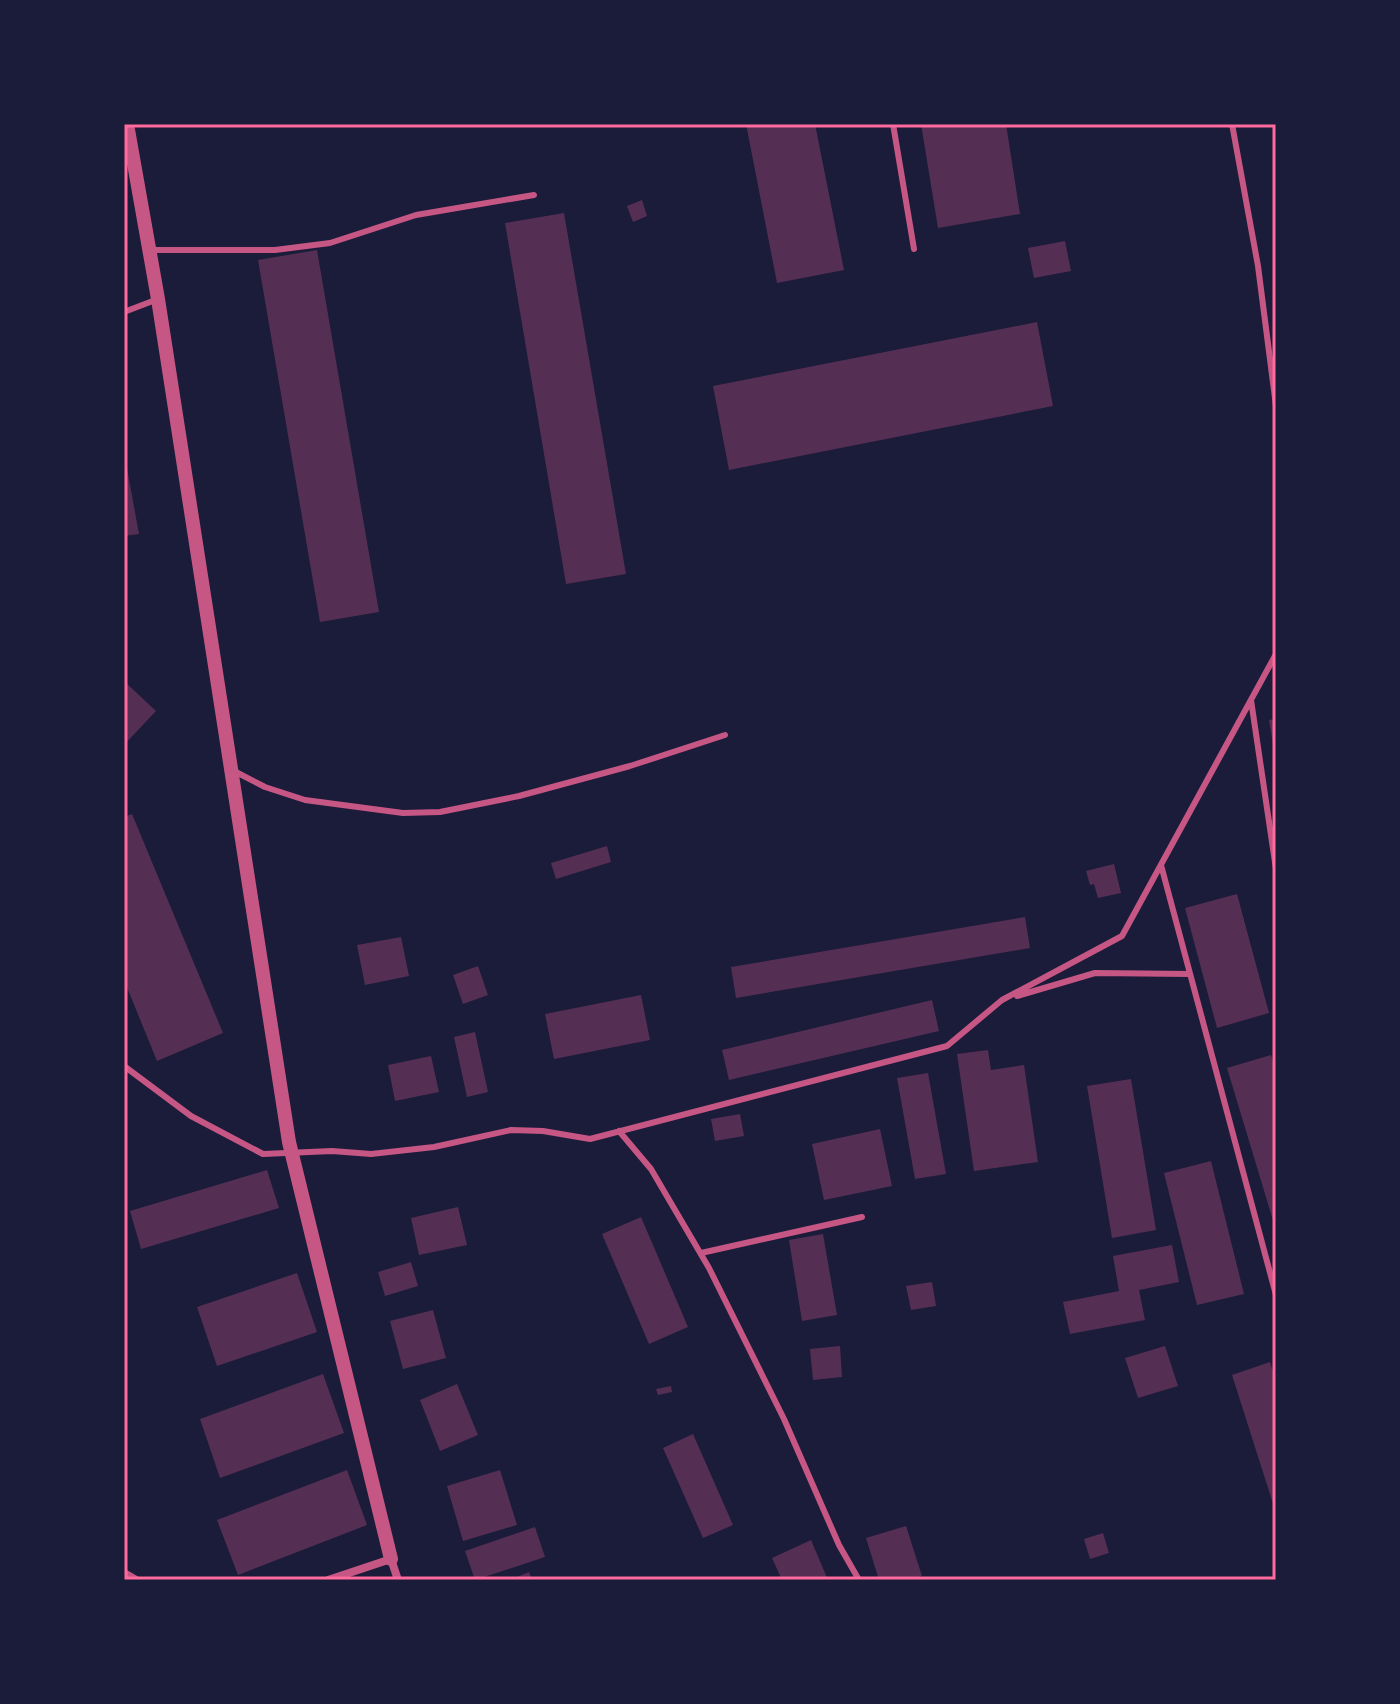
<svg xmlns="http://www.w3.org/2000/svg" width="1400" height="1704" font-family="Manrope,sans-serif">
  <style>
    .building { fill: #542f53 }
    .lines { fill: none; stroke-linecap: round; stroke-linejoin: round }
    .service { stroke: #c65784; stroke-width: 6 }
    .minor { stroke: #c65784; stroke-width: 8 }
    .tertiary { stroke: #c65784; stroke-width: 14 }
    .neatline { fill: none; stroke: #ff6b9d; stroke-width: 3 }
  </style>
  <rect width="100%" height="100%" fill="#1b1b3a"/>
  <path class="building" d="M746,124H815L844,270L777,283Z
    M921,124H1006L1020,214L938,228Z
    M642,200L647,216L633,222L627,206Z
    M564,213L626,574L566,584L505,223Z
    M1065,241L1071,271L1034,278L1028,248Z
    M317,250L379,612L320,622L258,260Z
    M1037,322L1053,406L729,470L713,386Z
    M124,452L139,534L124,536Z
    M124,681L156,711L124,745Z
    M1276,719V750L1274,751L1269,720Z
    M132,814L223,1033L157,1061L124,980V817Z
    M607,846L611,862L556,879L551,863Z
    M1114,864L1121,893L1098,898L1094,884L1090,885L1086,871Z
    M1237,894L1269,1013L1217,1028L1185,908Z
    M1025,917L1030,948L736,998L731,967Z
    M401,937L409,976L365,985L357,945Z
    M478,966L488,995L463,1004L453,975Z
    M641,995L650,1040L554,1059L545,1014Z
    M932,1000L939,1031L729,1080L722,1050Z
    M475,1032L488,1092L467,1097L454,1037Z
    M988,1050L991,1070L1024,1065L1038,1162L974,1171L957,1054Z
    M1271,1055L1276,1072L1275,1227L1227,1068Z
    M431,1056L439,1092L395,1101L388,1065Z
    M928,1073L946,1174L915,1179L897,1078Z
    M1131,1079L1156,1230L1112,1238L1087,1086Z
    M740,1114L744,1136L715,1141L711,1119Z
    M880,1129L892,1186L824,1200L812,1144Z
    M1211,1161L1244,1294L1197,1305L1164,1173Z
    M267,1170L279,1208L141,1249L130,1211Z
    M458,1207L467,1245L419,1255L411,1218Z
    M641,1217L688,1327L649,1344L602,1234Z
    M823,1234L837,1315L802,1321L789,1240Z
    M1172,1245L1179,1282L1139,1290L1145,1320L1070,1334L1063,1302L1119,1291L1113,1256Z
    M411,1262L418,1286L385,1296L378,1272Z
    M297,1273L317,1332L217,1366L197,1307Z
    M932,1282L936,1306L911,1310L906,1286Z
    M433,1310L446,1358L403,1369L390,1321Z
    M840,1346L842,1377L813,1380L810,1349Z
    M1165,1346L1178,1386L1138,1398L1125,1358Z
    M1270,1362L1276,1380L1275,1510L1232,1375Z
    M323,1374L344,1433L220,1478L200,1419Z
    M457,1384L478,1435L440,1451L420,1400Z
    M671,1386L672,1392L658,1395L656,1389Z
    M693,1434L733,1525L703,1538L663,1448Z
    M347,1470L367,1525L238,1575L217,1520Z
    M500,1470L517,1525L463,1541L447,1486Z
    M906,1526L922,1576L910,1580H879L866,1538Z
    M535,1527L545,1557L475,1580L465,1551Z
    M1103,1533L1109,1553L1090,1559L1084,1539Z
    M811,1540L828,1580H782L772,1558Z
    M529,1572L532,1580H510Z"/>
  <g class="lines">
    <path class="service" d="M893,124L914,249
      M1232,124L1258,266L1276,406
      M150,250H275L330,243L416,215L534,195
      M124,312L158,299
      M1251,700L1276,869
      M234,771L265,787L305,800L403,813L440,812L519,796L630,766L725,735
      M1161,865L1276,1295
      M1017,996L1095,973L1190,974
      M124,1066L191,1116L263,1154L332,1151L371,1154L434,1147L511,1130L543,1131L590,1139L947,1046L1002,1000L1122,936L1276,654
      M619,1131L651,1169L709,1268L784,1419L839,1545L859,1580
      M701,1253L862,1217"/>
    <path class="minor" d="M124,1573L136,1580
      M328,1580L391,1559L398,1580"/>
    <path class="tertiary" d="M127,124L158,299L289,1142L391,1559"/>
  </g>
  <rect width="1400" height="1704" fill="none" stroke="#1b1b3a" stroke-width="252"/>
  <rect x="126" y="126" width="1148" height="1452" class="neatline"/>
</svg>
